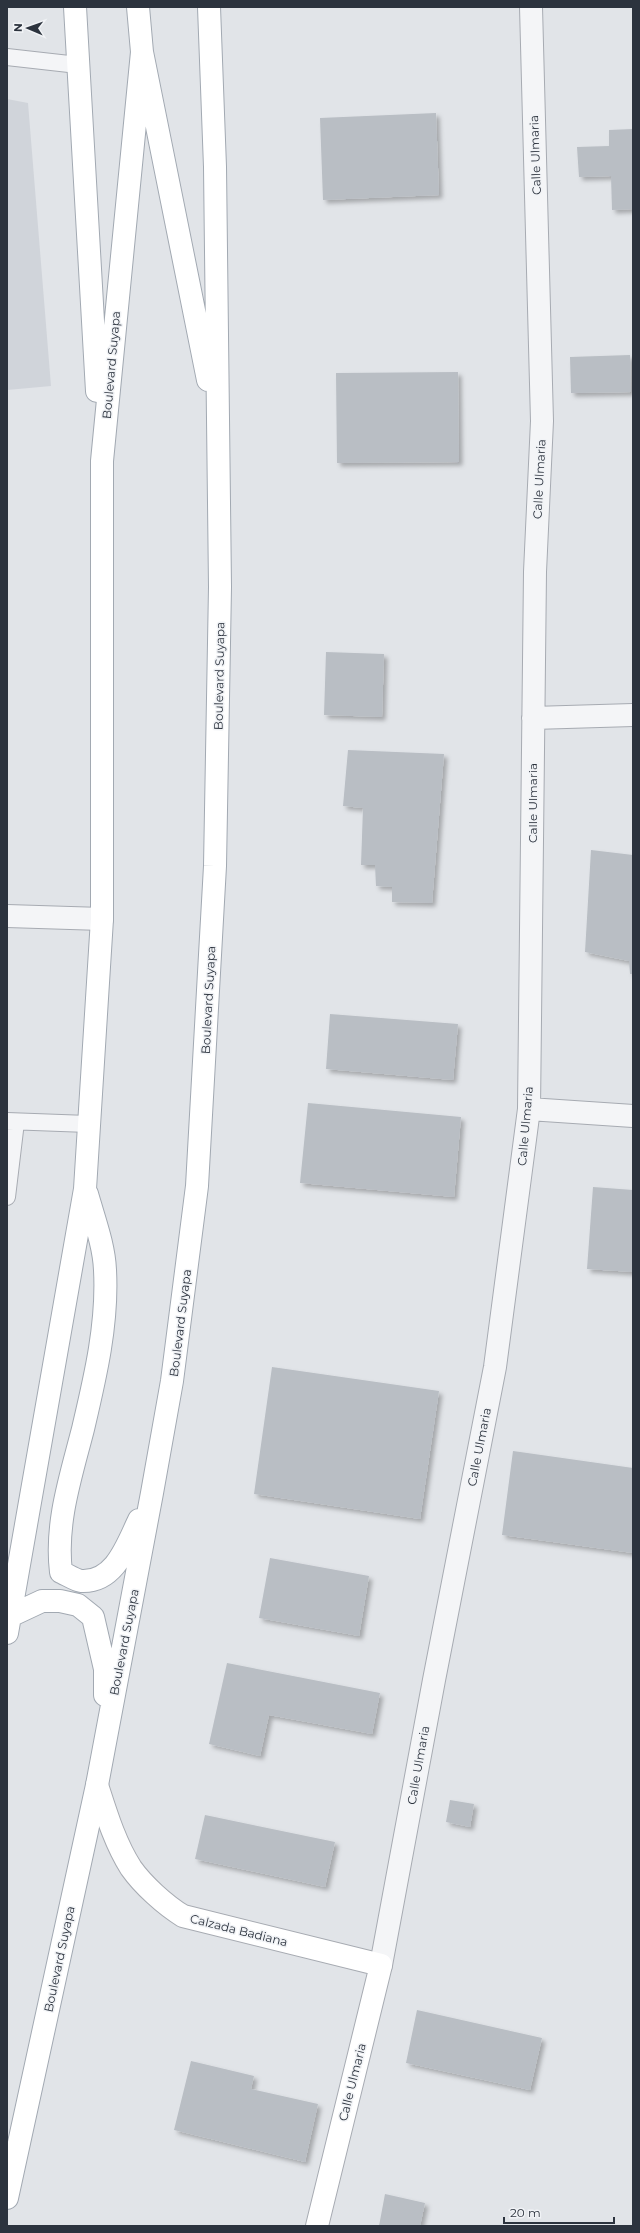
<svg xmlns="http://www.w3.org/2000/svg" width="640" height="2233" font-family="Montserrat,sans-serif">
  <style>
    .built { fill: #d0d4da }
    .building { fill: #b9bec4; filter: url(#shadow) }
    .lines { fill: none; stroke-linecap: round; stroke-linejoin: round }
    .lane-casing { stroke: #a7abb2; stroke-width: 18 }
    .street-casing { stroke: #a7abb2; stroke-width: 24 }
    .secondary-casing { stroke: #a7abb2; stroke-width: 24 }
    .primary-casing { stroke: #a2a9b2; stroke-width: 24 }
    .lane { stroke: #f4f5f7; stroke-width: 16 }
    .street { stroke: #f4f5f7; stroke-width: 22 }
    .secondary { stroke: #fff; stroke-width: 22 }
    .primary { stroke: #fff; stroke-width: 22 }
    .labels { text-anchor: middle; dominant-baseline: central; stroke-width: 3; stroke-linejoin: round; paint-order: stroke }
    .street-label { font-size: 12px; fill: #2c333e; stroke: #f1f3f6 }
  </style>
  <defs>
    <filter id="shadow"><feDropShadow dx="3.5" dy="3.5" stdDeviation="2" flood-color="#0004"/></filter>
  </defs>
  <rect width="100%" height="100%" fill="#e1e4e8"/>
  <path class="built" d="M7,99L28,103L51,386L7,390Z"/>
  <path class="building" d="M436,113L439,195L323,200L320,118Z
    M633,129V209L612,210L611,176L579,177L577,147L609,146V130Z
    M630,355L631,392L571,393L570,357Z
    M458,372L459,462L337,463L336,373Z
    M326,652L384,654L382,717L324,715Z
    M348,750L444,754L432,903L392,902V887L376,886L375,865H361L363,808L343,806Z
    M591,850L633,855V974H630L629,961L585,952Z
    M330,1014L458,1024L453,1080L326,1069Z
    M308,1103L461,1117L454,1197L300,1183Z
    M593,1187L633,1190V1272L587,1269Z
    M272,1367L439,1391L420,1519L254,1494Z
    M513,1451L633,1468V1553L502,1535Z
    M270,1558L369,1576L359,1636L259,1618Z
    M227,1663L380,1693L372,1734L269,1715L260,1756L209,1744Z
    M450,1800L474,1804L470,1827L446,1822Z
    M205,1815L335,1842L325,1887L195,1859Z
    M417,2010L542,2038L530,2090L406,2063Z
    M191,2061L254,2076L251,2089L318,2104L305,2162L174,2130Z
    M385,2194L425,2203L420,2226H379Z"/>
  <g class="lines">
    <g class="lane-casing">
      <path id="lane" d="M7,57L78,65
        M7,1121L88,1124
        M7,1197L16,1122"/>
    </g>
    <g class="street-casing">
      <path id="street" d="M533,718L633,715
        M7,916L102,919
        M529,1109L633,1116
        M381,1965L434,1680L495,1367L529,1109L535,572L542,421L531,7"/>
    </g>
    <g class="secondary-casing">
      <path id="secondary" d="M97,1785C106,1813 115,1843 131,1868C143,1885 165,1905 183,1916L381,1965L317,2226"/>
    </g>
    <g class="primary-casing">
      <path id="primary" d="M75,7L97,391
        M138,7L142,52L208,380
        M87,1194C94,1219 104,1245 105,1270C108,1324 95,1378 83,1429C71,1476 55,1523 61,1572C66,1574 75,1580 81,1581C115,1583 127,1545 139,1520
        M10,1616L42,1601H60L78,1605L93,1617L105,1669V1695
        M7,1633L85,1189L102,919V461L142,52
        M7,2198L97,1785L152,1493L172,1381L197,1186L215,866L220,587L215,167L209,7"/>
    </g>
    <use href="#lane" class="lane"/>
    <use href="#street" class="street"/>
    <use href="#secondary" class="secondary"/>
    <use href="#primary" class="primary"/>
  </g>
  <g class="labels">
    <g class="street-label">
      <text transform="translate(535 155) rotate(-92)">Calle Ulmaria</text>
      <text transform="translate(111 365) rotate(-85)">Boulevard Suyapa</text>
      <text transform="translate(539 479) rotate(-87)">Calle Ulmaria</text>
      <text transform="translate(219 676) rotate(-89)">Boulevard Suyapa</text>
      <text transform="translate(532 803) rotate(-90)">Calle Ulmaria</text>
      <text transform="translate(208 1000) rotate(-87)">Boulevard Suyapa</text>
      <text transform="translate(525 1126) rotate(-85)">Calle Ulmaria</text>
      <text transform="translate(180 1323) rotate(-83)">Boulevard Suyapa</text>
      <text transform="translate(479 1447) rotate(-79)">Calle Ulmaria</text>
      <text transform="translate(124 1642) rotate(-79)">Boulevard Suyapa</text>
      <text transform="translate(418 1765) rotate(-80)">Calle Ulmaria</text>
      <text transform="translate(239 1930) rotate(14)">Calzada Badiana</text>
      <text transform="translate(59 1959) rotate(-78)">Boulevard Suyapa</text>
      <text transform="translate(352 2082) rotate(-76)">Calle Ulmaria</text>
    </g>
  </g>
  <rect width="640" height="2233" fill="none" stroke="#2c333e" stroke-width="16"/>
  <g transform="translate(28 28) rotate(272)" stroke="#f1f3f6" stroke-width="3" paint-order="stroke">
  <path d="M0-3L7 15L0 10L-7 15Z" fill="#2c333e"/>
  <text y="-6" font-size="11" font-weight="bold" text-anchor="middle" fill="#2c333e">N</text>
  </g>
  <path d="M504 2217v6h110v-6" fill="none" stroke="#2c333e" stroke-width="2"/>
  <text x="510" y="2217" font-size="12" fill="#2c333e" stroke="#f1f3f6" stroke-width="3" paint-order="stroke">20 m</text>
</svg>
